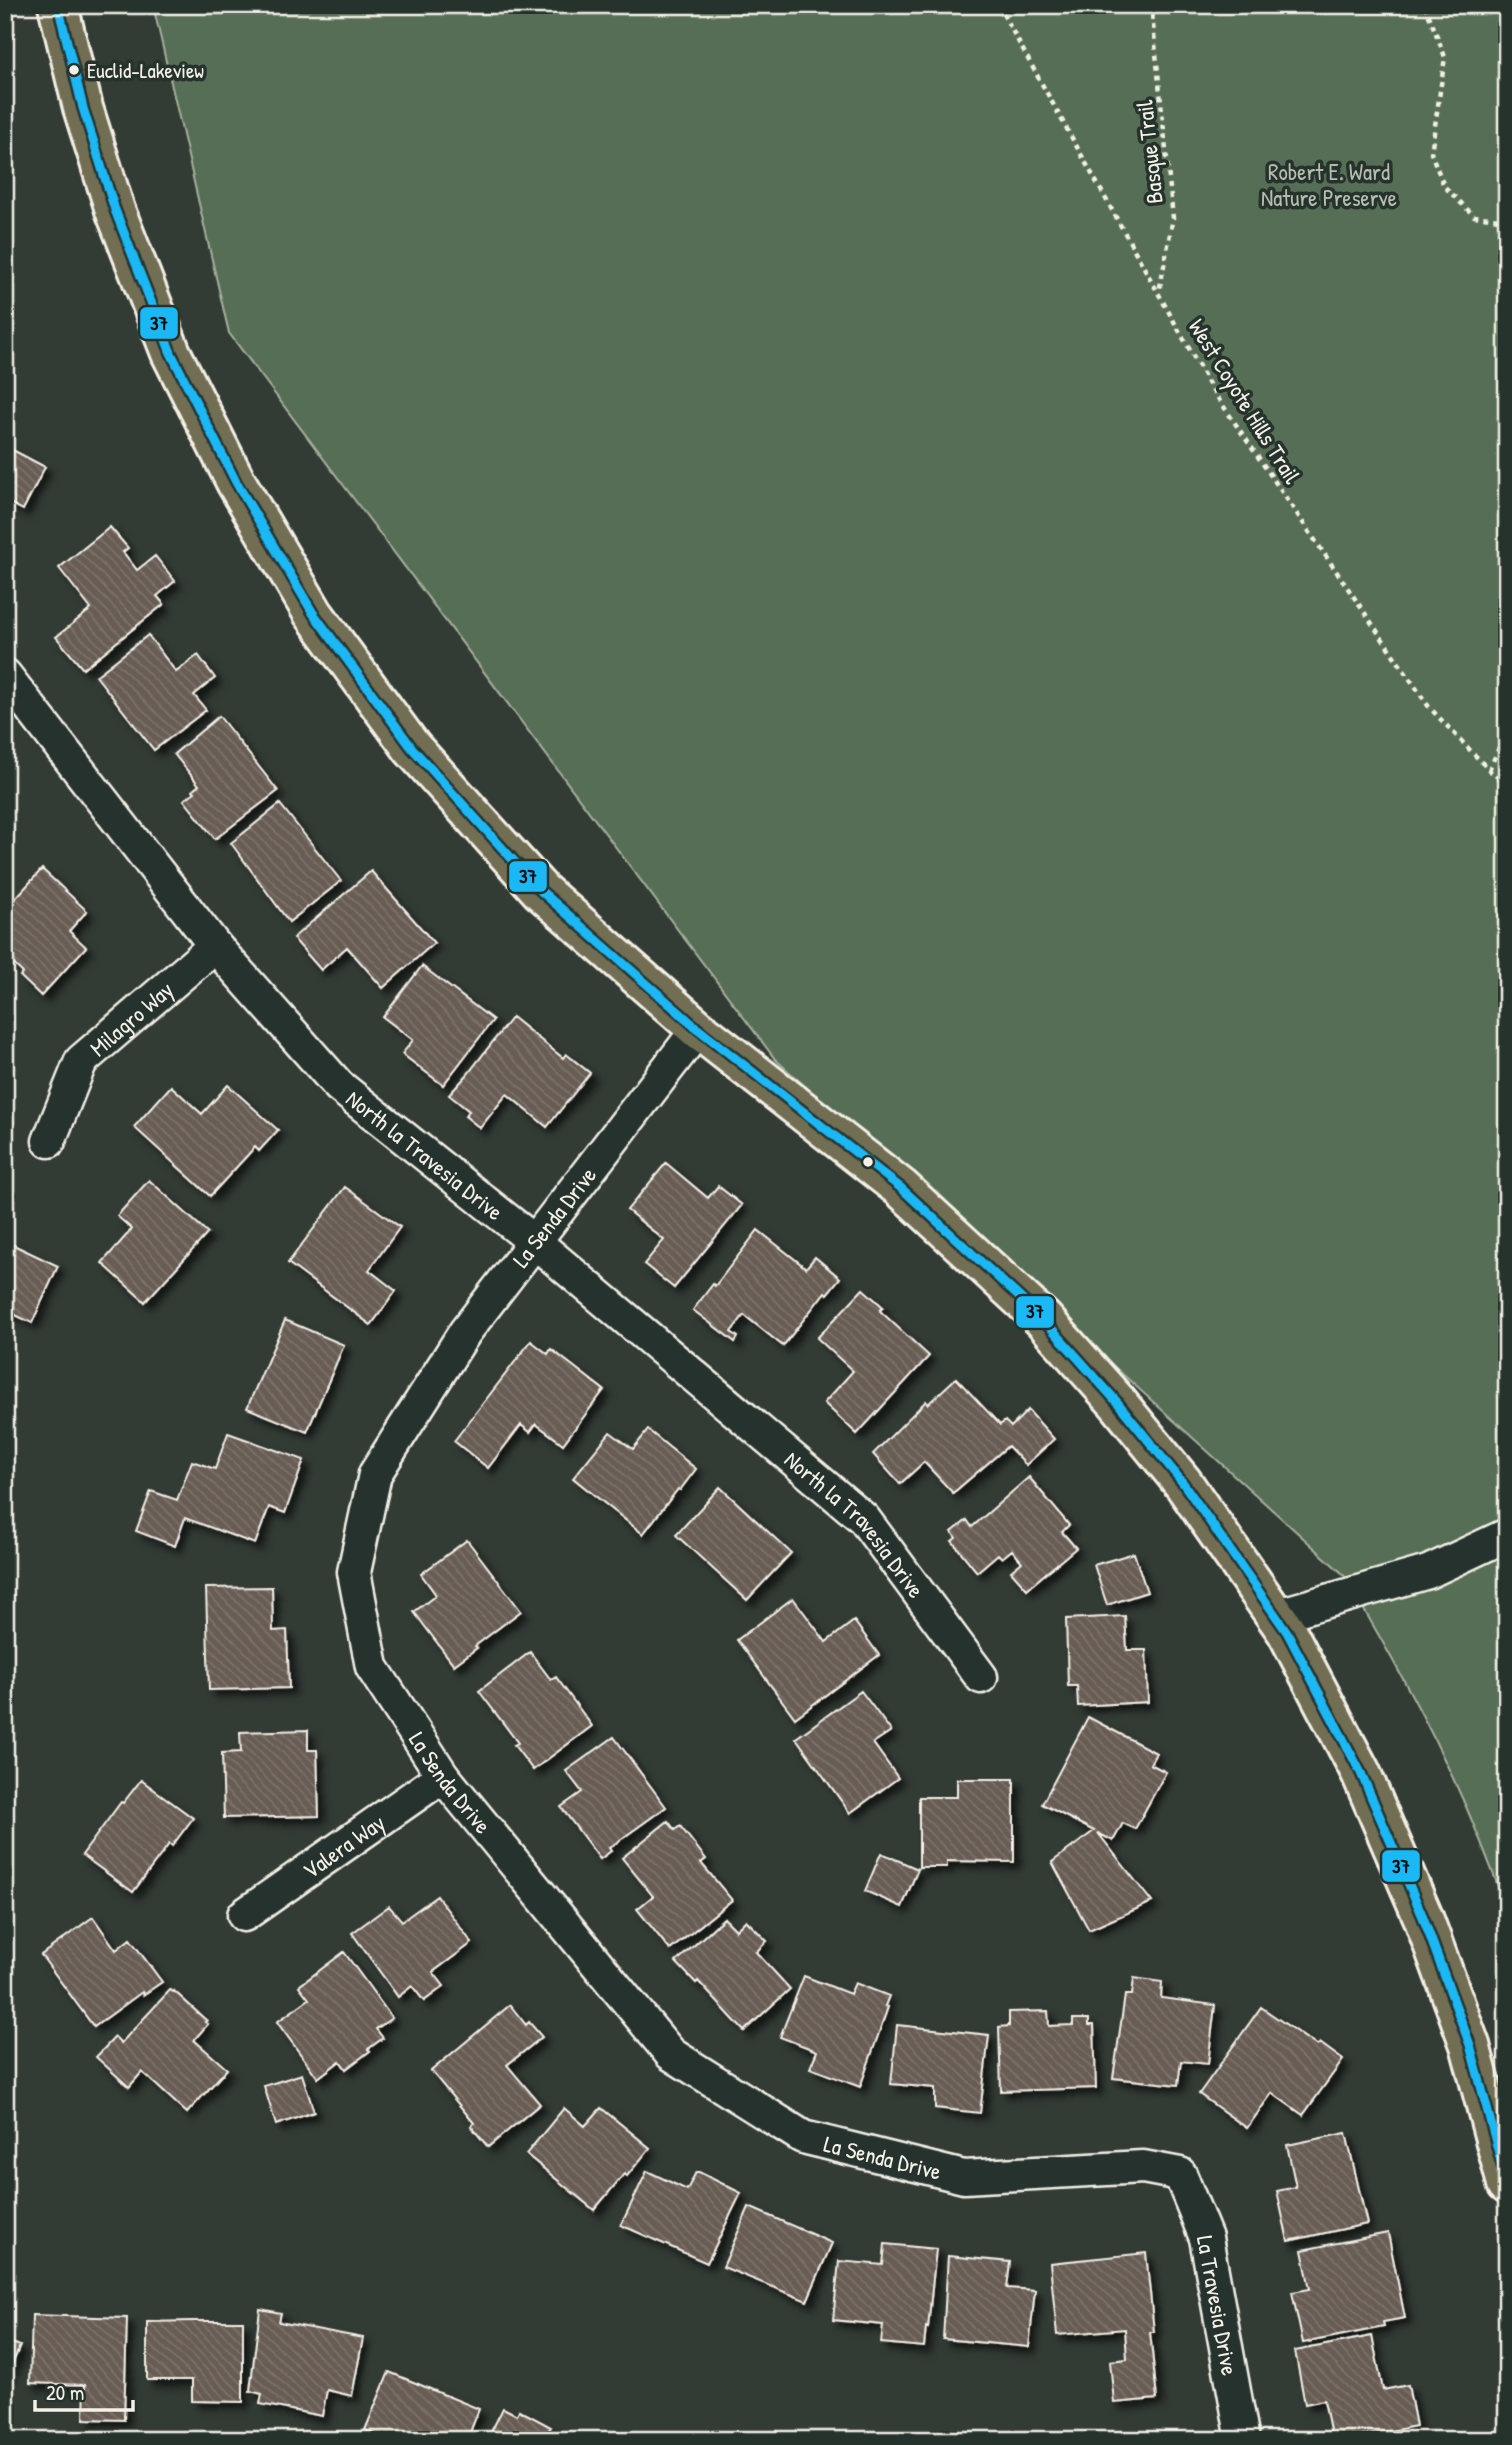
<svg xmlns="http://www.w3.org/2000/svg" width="1512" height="2445" font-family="'Patrick Hand',sans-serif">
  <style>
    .green { fill: #576e54; stroke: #a6b09e; stroke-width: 2 }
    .building { fill: url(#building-back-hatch); stroke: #f4f1e8; stroke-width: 2; filter: url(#shadow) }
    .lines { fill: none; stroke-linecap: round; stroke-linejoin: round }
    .minor-casing { stroke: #f4f1e8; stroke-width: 37 }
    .major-casing { stroke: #f4f1e8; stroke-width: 44 }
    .path { stroke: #f4f1e8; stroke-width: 4.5; stroke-dasharray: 5 5; stroke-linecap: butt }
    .minor { stroke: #26332d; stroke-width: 32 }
    .major { stroke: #726e52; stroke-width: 38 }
    .bus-1-casing { stroke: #26332d; stroke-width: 14 }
    .bus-1 { stroke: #1ab8f5; stroke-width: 9 }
    .bus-dot { fill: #f4f1e8; stroke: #26332d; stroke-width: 2.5 }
    .labels { text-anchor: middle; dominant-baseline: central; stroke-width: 7; stroke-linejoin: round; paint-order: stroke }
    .bus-label { font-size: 21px; fill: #f4f1e8; stroke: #26332d; text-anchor: start }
    .street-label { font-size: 23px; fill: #f4f1e8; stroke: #26332d }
    .park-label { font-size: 23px; fill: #b5bdad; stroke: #26332d }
    .line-badge { stroke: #26332d; stroke-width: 2.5 }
    .pale-badge-label { font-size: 19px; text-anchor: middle; font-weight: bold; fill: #111 }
  </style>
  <defs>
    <pattern id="building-back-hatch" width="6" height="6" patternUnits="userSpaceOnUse" patternTransform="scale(1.75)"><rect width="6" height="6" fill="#675c54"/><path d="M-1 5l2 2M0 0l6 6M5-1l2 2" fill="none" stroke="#7d746d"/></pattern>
    <filter id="shadow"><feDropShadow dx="6" dy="6" stdDeviation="3.5" flood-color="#0009"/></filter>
  </defs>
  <rect width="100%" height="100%" fill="#333b35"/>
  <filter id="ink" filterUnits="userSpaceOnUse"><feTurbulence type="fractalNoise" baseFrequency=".0143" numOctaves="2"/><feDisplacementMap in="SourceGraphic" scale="14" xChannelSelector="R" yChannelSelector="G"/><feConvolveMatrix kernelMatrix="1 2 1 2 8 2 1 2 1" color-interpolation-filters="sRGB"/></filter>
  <g filter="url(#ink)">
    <path class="green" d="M153,5H1507V1912C1467,1793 1407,1681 1343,1574L775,1059L229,333Z"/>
    <path class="building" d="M5,446L45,467L23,510L8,502L5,508Z
      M110,527L128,548L123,552L137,570L155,556L175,581L157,596L164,604L83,669L56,637L91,609L59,568Z
      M148,635L176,672L198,655L215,678L194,695L206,710L154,750L96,676Z
      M219,716L278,791L215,839L184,800L195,792L193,790L199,785L174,754Z
      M280,804L341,881L289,922L231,843Z
      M42,869L87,911L69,931L86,947L41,996L20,976L23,973L5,956V910Z
      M371,871L434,943L383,988L347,947L321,970L293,938Z
      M422,966L493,1020L443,1085L402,1054L413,1040L383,1017Z
      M512,1017L563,1058L566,1054L590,1073L547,1127L507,1094L480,1128L465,1116L469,1111L449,1095L467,1075Z
      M228,1085L278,1130L259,1151L255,1147L210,1196L134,1127L171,1086L202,1114Z
      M666,1163L708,1198L718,1186L742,1205L674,1288L644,1264L664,1240L627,1210Z
      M149,1180L208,1233L145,1302L102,1263L132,1229L117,1216Z
      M345,1187L400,1227L369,1270L396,1291L371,1325L288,1263Z
      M758,1230L806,1268L815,1257L840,1278L827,1294L825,1292L783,1346L744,1315L731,1332L738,1337L735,1342L693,1310L713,1284L715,1286Z
      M5,1241L58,1266L32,1323L5,1310Z
      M863,1289L883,1307L880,1311L929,1356L857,1434L824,1403L853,1371L817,1338Z
      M285,1320L344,1345L307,1432L247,1408Z
      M531,1341L548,1354L551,1349L604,1390L563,1444L536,1424L530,1432L521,1425L488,1468L454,1441Z
      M956,1378L1000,1425L1005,1421L1011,1427L1028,1410L1054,1439L1026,1465L1008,1446L953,1493L924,1462L900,1484L873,1454L926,1401L928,1404Z
      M648,1430L696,1469L680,1490L678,1489L643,1534L573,1478L610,1432L633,1449Z
      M228,1433L304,1460L285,1513L269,1507L255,1544L185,1518L175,1546L136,1531L151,1491L177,1500L192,1461L215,1469Z
      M1029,1477L1069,1525L1062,1532L1076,1548L1027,1589L1011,1571L1022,1562L1012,1550L1002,1558L998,1554L977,1572L952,1541L956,1538L952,1532L967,1520L972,1527Z
      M720,1487L791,1553L747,1600L676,1535Z
      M467,1540L521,1611L475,1646L477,1648L454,1665L414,1612L436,1595L421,1574Z
      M1134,1553L1147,1592L1107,1605L1094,1565Z
      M272,1587L273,1631L287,1630L289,1688L209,1690L206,1588Z
      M793,1598L826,1642L854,1621L879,1655L795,1718L737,1640Z
      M1125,1616L1127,1650H1146L1148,1702L1078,1706L1077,1686H1068L1066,1619Z
      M530,1652L551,1680L556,1677L592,1726L533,1770L514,1745L518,1743L479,1691Z
      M861,1691L891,1731L873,1743L898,1778L850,1813L796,1738Z
      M1088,1717L1156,1753L1150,1764L1166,1772L1135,1829L1123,1823L1113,1841L1098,1833L1152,1902L1089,1930L1052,1862L1094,1831L1042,1804Z
      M308,1730V1750H317L319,1816L224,1818L222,1753L241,1752L240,1732Z
      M614,1737L666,1807L609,1848L611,1851L600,1859L561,1807L582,1792L566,1771Z
      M957,1779H1014V1862L947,1861V1867H919V1797H957Z
      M141,1780L193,1818L172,1846L169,1844L133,1892L82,1855L121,1802L123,1803Z
      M668,1821L675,1830L680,1826L706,1859L701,1863L732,1900L670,1950L637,1909L653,1896L622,1858Z
      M881,1853L918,1869L902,1907L865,1891Z
      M437,1896L472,1943L433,1972L444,1986L424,2001L412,1986L398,1997L352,1933L389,1906L402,1921Z
      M93,1917L116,1950L130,1939L162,1982L143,1995L142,1992L94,2027L41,1955Z
      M724,1918L736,1930L746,1920L767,1941L756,1952L790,1989L744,2031L698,1981L696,1983L676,1962Z
      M344,1952L392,2018L376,2029L383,2038L368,2049L370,2051L346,2069L340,2061L318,2078L277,2022L309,1999L299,1986Z
      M804,1976L850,1994L855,1983L889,1996L885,2006L888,2007L860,2087L810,2068L817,2051L780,2037Z
      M1134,1978L1162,1982L1161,1998L1215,2005L1208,2064L1181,2061L1178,2085L1113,2078L1125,1995H1132Z
      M170,1990L173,1992L174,1991L207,2021L205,2022L208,2024L194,2040L227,2069L187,2113L142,2072L129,2087L96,2057L115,2037L121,2043Z
      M510,2005L526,2025L529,2022L542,2037L507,2065L540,2104L488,2147L471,2126L474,2123L431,2071Z
      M1261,2007L1317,2046L1320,2043L1343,2060L1303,2115L1272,2093L1247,2128L1199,2094Z
      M1048,2011L1049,2026L1073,2025V2019H1089V2025H1094L1096,2088L1001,2091L999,2027L1009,2026V2012Z
      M897,2025L989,2035L980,2113L935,2108V2088L891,2084Z
      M302,2074L314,2112L276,2125L264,2086Z
      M564,2108L585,2126L601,2108L650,2148L627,2176L624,2174L594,2210L526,2154Z
      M1346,2133L1367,2224L1288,2241L1277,2191L1296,2187L1287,2145Z
      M647,2171L687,2190L696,2172H699L741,2193L707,2263L621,2225Z
      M749,2207L832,2243L807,2301L723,2267Z
      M1388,2233L1405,2318L1383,2322L1384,2327L1303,2343L1292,2292L1310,2289L1302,2250Z
      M885,2244L936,2249L928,2328L926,2327L924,2347L881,2343L883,2325L833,2320L839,2261L883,2265Z
      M1146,2253L1154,2332H1150L1157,2399L1114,2403L1110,2361L1127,2359L1125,2329L1057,2335L1050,2263Z
      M948,2256L1010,2262L1007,2288L1035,2290L1029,2347L943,2339Z
      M260,2309L281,2313L279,2322L363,2338L352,2396L327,2390L322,2416L260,2404L262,2394L250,2391Z
      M32,2315L127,2318L124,2420L84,2419L85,2385L30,2383Z
      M192,2321H243V2402L192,2401V2380H147V2322Z
      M1372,2336L1383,2390L1408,2385L1416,2426L1345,2440H1332L1324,2400L1305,2404L1295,2351Z
      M5,2340L20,2346L5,2381Z
      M389,2372L479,2409L467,2440H390L365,2430Z
      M503,2408L517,2415L519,2410L551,2427L548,2431L565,2440H487Z"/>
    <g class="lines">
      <g class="minor-casing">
        <g id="minor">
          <path id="s1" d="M5,675L215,946L339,1086L535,1242L864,1519L981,1677"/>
          <path id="s2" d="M698,1029L465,1332L375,1474L354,1572L372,1667L443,1776L671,2054L803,2137L964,2177L1143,2167L1180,2174L1206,2238L1243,2440"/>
          <path id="s3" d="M49,1141L81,1061L215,946"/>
          <path d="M1275,1616L1428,1572L1507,1535"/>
          <path id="s4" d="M244,1915L443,1776"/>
        </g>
      </g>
      <g class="major-casing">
        <path id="major" d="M58,5L83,108L115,210L171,353L236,482L313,613L412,748L541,891L698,1029L901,1188L1043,1319L1117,1402L1183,1483L1287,1632L1361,1773L1423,1917L1470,2045L1507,2184"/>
      </g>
      <path class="path" d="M998,5L1211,388L1429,707L1489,770L1507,785
        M1151,5L1173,218L1159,292
        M1425,5L1445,57L1431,153L1444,186L1474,216L1507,220
        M1489,770L1507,730"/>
      <use href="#minor" class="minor"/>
      <use href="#major" class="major"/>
      <g class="bus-1-casing">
        <path id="bus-1" d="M58,5L83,108L115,210L171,353L236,482L313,613L412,748L541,891L698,1029L901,1188L1043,1319L1117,1402L1183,1483L1287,1632L1361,1773L1423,1917L1470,2045L1507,2183"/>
      </g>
      <use href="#bus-1" class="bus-1"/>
    </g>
  </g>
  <g class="bus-dot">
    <circle cx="74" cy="70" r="6"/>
    <circle cx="868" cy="1162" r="6"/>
  </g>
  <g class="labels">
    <g class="bus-label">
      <text x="87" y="70">Euclid-Lakeview</text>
    </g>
    <g class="street-label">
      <text transform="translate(1149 152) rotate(-96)">Basque Trail</text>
      <text transform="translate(1245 401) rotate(58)">West Coyote Hills Trail</text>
      <text stroke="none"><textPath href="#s3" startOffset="152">Milagro Way</textPath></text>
      <text stroke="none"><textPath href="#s1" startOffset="640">North la Travesia Drive</textPath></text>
      <text transform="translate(554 1217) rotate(-52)">La Senda Drive</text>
      <text stroke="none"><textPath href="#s1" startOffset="1208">North la Travesia Drive</textPath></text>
      <text stroke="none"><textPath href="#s2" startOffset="887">La Senda Drive</textPath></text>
      <text stroke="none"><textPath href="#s4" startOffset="121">Valera Way</textPath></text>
      <text stroke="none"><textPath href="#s2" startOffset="1475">La Senda Drive</textPath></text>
      <text stroke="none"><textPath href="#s2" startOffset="1913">La Travesia Drive</textPath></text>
    </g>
    <g class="park-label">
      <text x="1329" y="171">Robert E. Ward<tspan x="1329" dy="26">Nature Preserve</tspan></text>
    </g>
  </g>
  <g class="line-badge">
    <rect x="139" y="306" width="40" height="34" rx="7" fill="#1ab8f5"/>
    <rect x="508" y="860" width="40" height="33" rx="7" fill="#1ab8f5"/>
    <rect x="1015" y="1295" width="40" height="34" rx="7" fill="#1ab8f5"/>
    <rect x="1381" y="1849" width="40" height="34" rx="7" fill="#1ab8f5"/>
  </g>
  <g class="pale-badge-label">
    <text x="159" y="330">37</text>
    <text x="528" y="883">37</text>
    <text x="1035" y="1318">37</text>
    <text x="1401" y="1873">37</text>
  </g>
  <rect width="1512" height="2445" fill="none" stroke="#26332d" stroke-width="28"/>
  <rect x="14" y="14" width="1484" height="2417" fill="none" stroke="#f4f1e8" stroke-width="2.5" filter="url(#ink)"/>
  <path d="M35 2400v10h98v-10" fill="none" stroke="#f4f1e8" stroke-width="3.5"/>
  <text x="46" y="2400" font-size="21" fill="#f4f1e8" stroke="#26332d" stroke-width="5" paint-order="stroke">20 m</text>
</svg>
